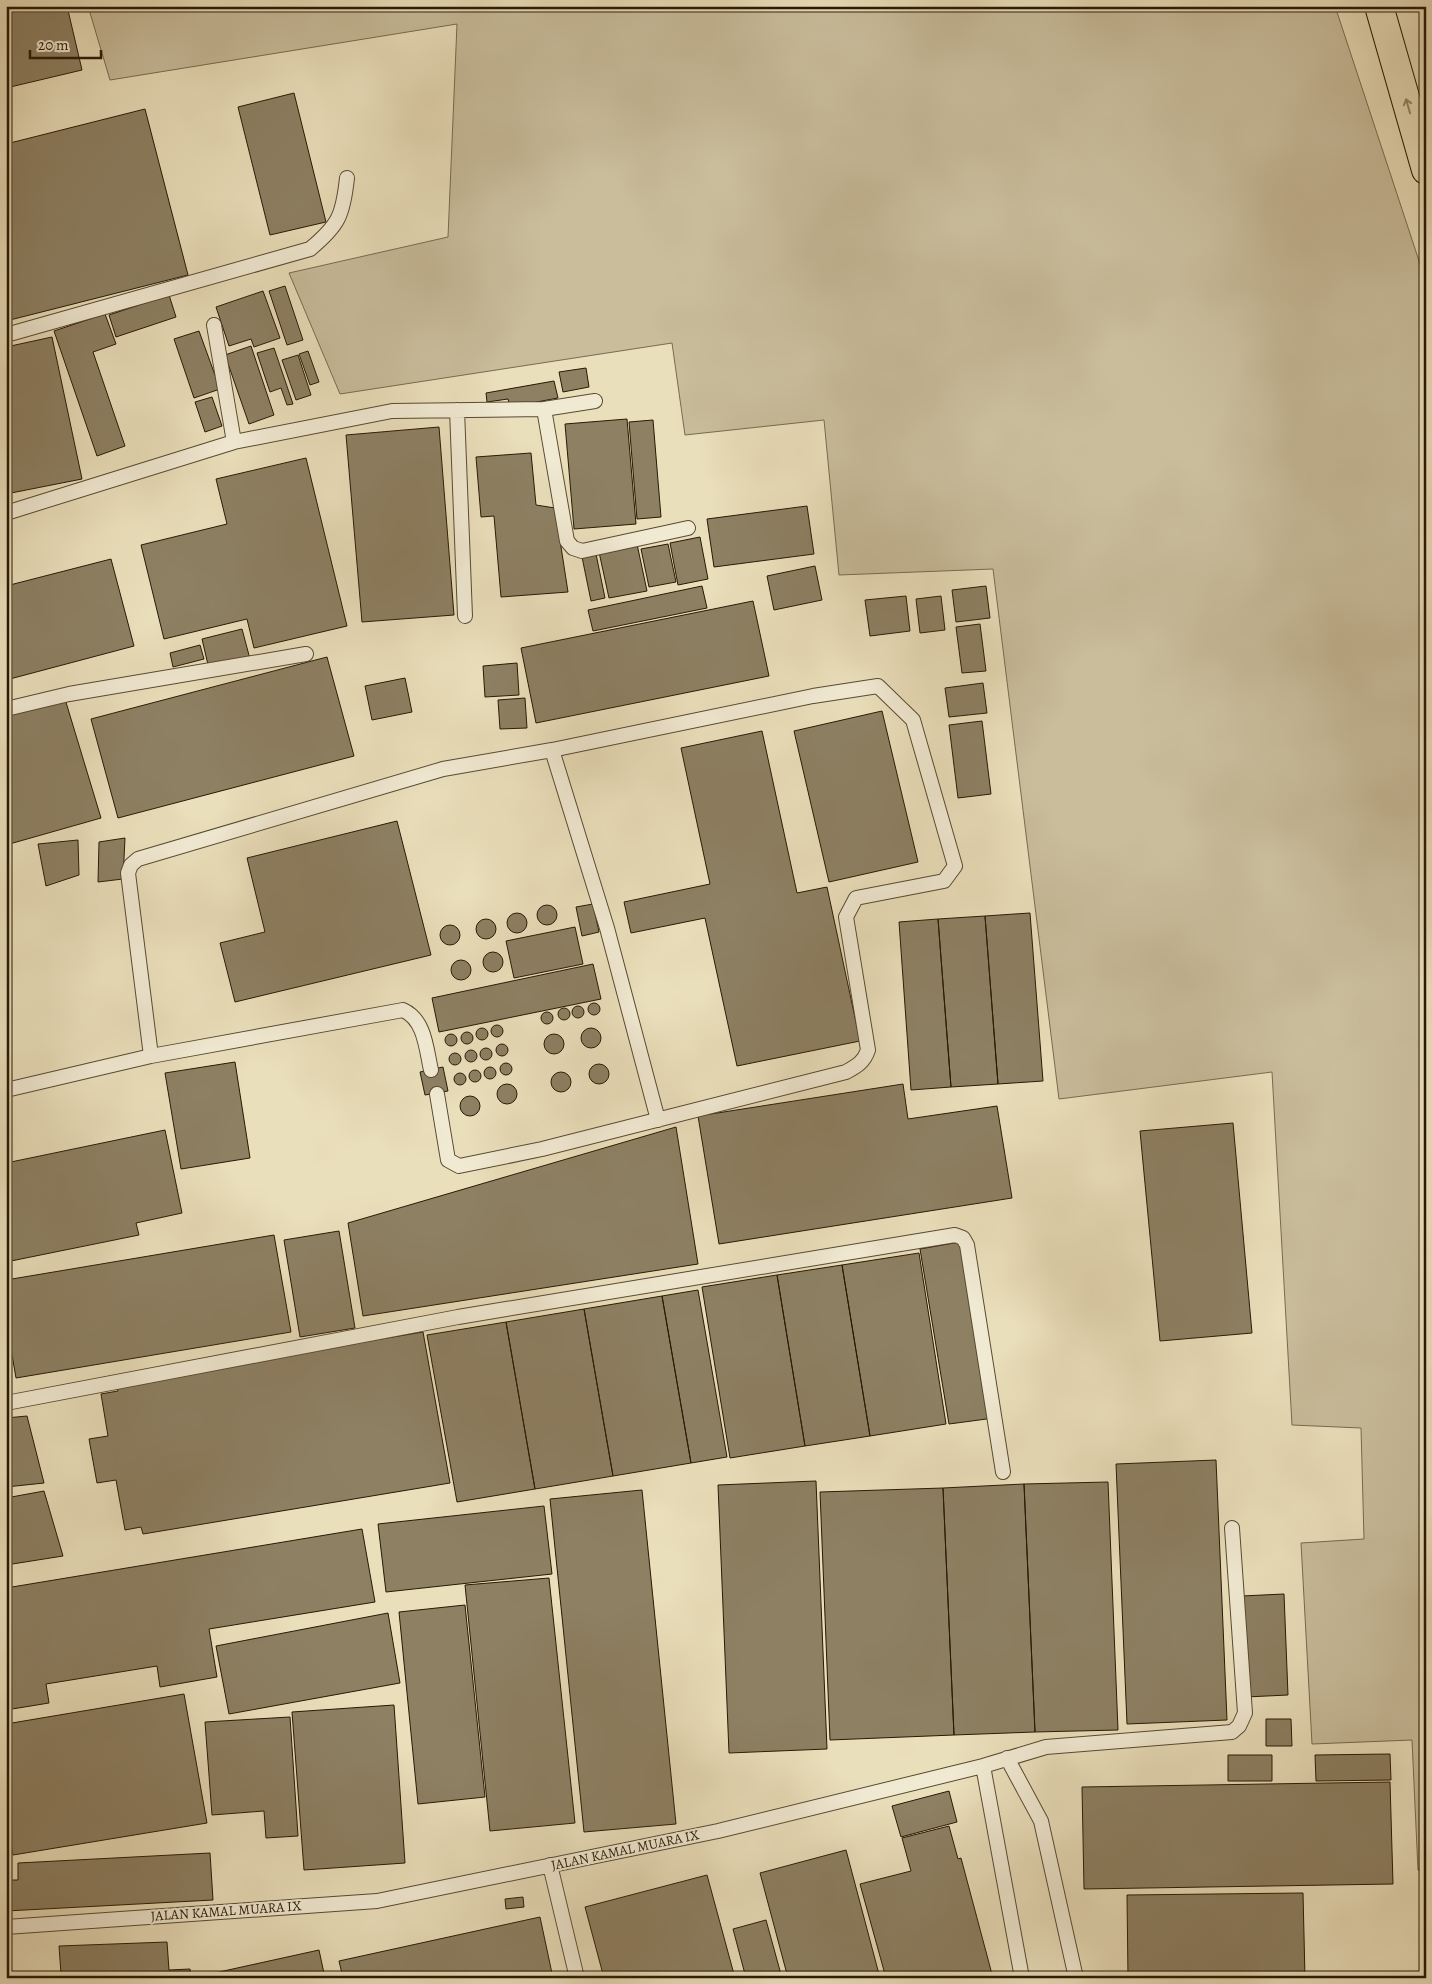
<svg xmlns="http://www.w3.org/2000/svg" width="1432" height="1984" font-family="Alegreya,serif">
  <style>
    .green { fill: #c9bd9c; stroke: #786b50 }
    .building { fill: #8d8063; stroke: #281904 }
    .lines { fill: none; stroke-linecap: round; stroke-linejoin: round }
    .lane-casing { stroke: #584a32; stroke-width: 16 }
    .highway-casing { stroke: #281904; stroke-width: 30 }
    .lane { stroke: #f1ead3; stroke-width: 14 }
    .highway { stroke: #eadfbb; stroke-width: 28 }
    .oneway { stroke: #938669 }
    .labels { text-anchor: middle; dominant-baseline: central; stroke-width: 4; stroke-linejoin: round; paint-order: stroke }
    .street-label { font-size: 14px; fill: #281904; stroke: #f1ead3 }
  </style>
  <rect width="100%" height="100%" fill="#eadfbb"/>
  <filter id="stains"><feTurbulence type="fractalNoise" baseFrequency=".004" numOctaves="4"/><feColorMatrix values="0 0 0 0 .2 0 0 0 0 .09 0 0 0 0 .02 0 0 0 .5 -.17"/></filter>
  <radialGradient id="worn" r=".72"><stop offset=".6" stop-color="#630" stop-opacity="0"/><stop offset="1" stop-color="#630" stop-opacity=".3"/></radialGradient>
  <path class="green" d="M88,6H1335L1426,282V1870H1418L1412,1740L1312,1744L1301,1543L1364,1539L1361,1428L1292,1425L1272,1072L1059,1099L993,569L839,575L824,420L685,435L672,343L340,394L289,273L448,237L457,24L110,80Z"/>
  <path class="building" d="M6,6H67L82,70L6,88Z
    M294,93L326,222L270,235L238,107Z
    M145,109L188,275L6,321V144Z
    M285,286L303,340L287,345L269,291Z
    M263,291L280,338L254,347L251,339L229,346L216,307Z
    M169,295L176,317L116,337L109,315Z
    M105,314L116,344L93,352L125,446L97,456L54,331Z
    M199,331L220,389L194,398L174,339Z
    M52,337L82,479L6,494V347Z
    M251,346L274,415L249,424L225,355Z
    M274,348L293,404L287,405L281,388L270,392L257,353Z
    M308,351L319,382L310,385L299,354Z
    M298,355L311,395L296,400L282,360Z
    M586,368L589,387L563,392L559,372Z
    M554,381L558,398L510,407L508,399L487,402L486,393Z
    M212,397L222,426L205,432L195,402Z
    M627,419L636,524L574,529L565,424Z
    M653,420L661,517L637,519L629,422Z
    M439,427L454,615L362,622L346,435Z
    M531,453L536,505L555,508L568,592L501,597L494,516L481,517L476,457Z
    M306,458L347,626L254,648L247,619L164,639L141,545L227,524L216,479Z
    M807,506L814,554L714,567L707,519Z
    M700,537L708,579L678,585L670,543Z
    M637,544L647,591L609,598L599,552Z
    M668,544L676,582L649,587L641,549Z
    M596,554L605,598L591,601L582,557Z
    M111,559L134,646L6,680V586Z
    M815,566L822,600L774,610L767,576Z
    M702,586L707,608L593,631L588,610Z
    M986,586L990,618L956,622L952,590Z
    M906,596L910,631L870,636L865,600Z
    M941,596L945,630L920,633L916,599Z
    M753,601L769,676L536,723L521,648Z
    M980,624L986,671L962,673L956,627Z
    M242,629L250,659L209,669L202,639Z
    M200,645L204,659L173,667L170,653Z
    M327,657L354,756L118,818L91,719Z
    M517,663L519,695L485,697L483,666Z
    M405,678L412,712L372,720L365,686Z
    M983,683L987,713L949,717L945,688Z
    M525,698L527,728L500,729L498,700Z
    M65,699L101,818L6,845V716Z
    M882,711L918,862L829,882L794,731Z
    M982,721L991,794L958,798L949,725Z
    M762,731L797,893L827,887L860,1041L737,1066L705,918L631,933L624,902L710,884L681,748Z
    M397,821L431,955L235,1002L220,943L265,932L247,858Z
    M125,838L123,879L98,882L99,842Z
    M78,840L79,875L46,886L38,844Z
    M593,904L599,932L582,936L576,907Z
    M537 915a10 10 0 1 1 20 0a10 10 0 1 1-20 0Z
    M1030,913L1043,1081L998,1084L985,916Z
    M507 923a10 10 0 1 1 20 0a10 10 0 1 1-20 0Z
    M985,916L998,1084L951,1087L938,919Z
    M938,919L951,1087L911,1090L899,922Z
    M476 929a10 10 0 1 1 20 0a10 10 0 1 1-20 0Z
    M440 935a10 10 0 1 1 20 0a10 10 0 1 1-20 0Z
    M575,927L583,964L514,978L506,941Z
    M483 962a10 10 0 1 1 20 0a10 10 0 1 1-20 0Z
    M451 970a10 10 0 1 1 20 0a10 10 0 1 1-20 0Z
    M593,964L601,999L439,1032L432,998Z
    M588 1009a6 6 0 1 1 12 0a6 6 0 1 1-12 0Z
    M572 1012a6 6 0 1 1 12 0a6 6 0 1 1-12 0Z
    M558 1014a6 6 0 1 1 12 0a6 6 0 1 1-12 0Z
    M541 1018a6 6 0 1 1 12 0a6 6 0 1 1-12 0Z
    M491 1031a6 6 0 1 1 12 0a6 6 0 1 1-12 0Z
    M476 1034a6 6 0 1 1 12 0a6 6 0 1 1-12 0Z
    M581 1038a10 10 0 1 1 20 0a10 10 0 1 1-20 0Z
    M461 1038a6 6 0 1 1 12 0a6 6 0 1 1-12 0Z
    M445 1040a6 6 0 1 1 12 0a6 6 0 1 1-12 0Z
    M544 1044a10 10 0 1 1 20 0a10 10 0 1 1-20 0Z
    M496 1050a6 6 0 1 1 12 0a6 6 0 1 1-12 0Z
    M480 1054a6 6 0 1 1 12 0a6 6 0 1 1-12 0Z
    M465 1056a6 6 0 1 1 12 0a6 6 0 1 1-12 0Z
    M449 1059a6 6 0 1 1 12 0a6 6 0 1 1-12 0Z
    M235,1062L250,1158L181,1169L165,1073Z
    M500 1069a6 6 0 1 1 12 0a6 6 0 1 1-12 0Z
    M589 1074a10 10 0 1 1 20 0a10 10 0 1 1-20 0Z
    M484 1073a6 6 0 1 1 12 0a6 6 0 1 1-12 0Z
    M443,1067L448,1091L425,1095L420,1072Z
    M469 1076a6 6 0 1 1 12 0a6 6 0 1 1-12 0Z
    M551 1082a10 10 0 1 1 20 0a10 10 0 1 1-20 0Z
    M454 1079a6 6 0 1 1 12 0a6 6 0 1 1-12 0Z
    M903,1084L908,1119L997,1106L1012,1198L719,1244L698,1116Z
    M497 1094a10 10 0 1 1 20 0a10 10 0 1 1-20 0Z
    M460 1106a10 10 0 1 1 20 0a10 10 0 1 1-20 0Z
    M1233,1123L1252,1333L1160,1341L1140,1131Z
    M676,1127L698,1264L363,1316L348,1223Z
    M165,1130L182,1213L136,1223L139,1235L6,1262V1163Z
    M339,1231L355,1328L300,1337L284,1240Z
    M274,1235L291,1332L16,1378L6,1320V1280Z
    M965,1241L994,1418L949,1424L920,1249Z
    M919,1253L946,1424L870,1436L842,1265Z
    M842,1265L870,1436L805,1446L777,1275Z
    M777,1275L805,1446L730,1458L702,1287Z
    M698,1290L727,1457L691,1463L662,1296Z
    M662,1296L691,1463L613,1476L584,1309Z
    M584,1309L613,1476L535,1489L506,1322Z
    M506,1322L535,1489L457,1502L427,1335Z
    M423,1332L450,1483L143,1534L141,1527L125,1530L116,1480L97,1483L89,1439L108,1436L101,1394L118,1391L116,1383Z
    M27,1416L44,1483L6,1487V1418Z
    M1216,1460L1227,1720L1127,1724L1116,1464Z
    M816,1481L827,1749L729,1753L718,1485Z
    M1108,1482L1118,1730L1035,1732L1024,1484Z
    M1024,1484L1035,1732L954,1735L943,1488Z
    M943,1488L954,1735L830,1740L820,1492Z
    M642,1490L676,1824L584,1832L550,1499Z
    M44,1491L63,1556L6,1565V1498Z
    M544,1506L552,1574L386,1592L378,1524Z
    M362,1529L375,1602L209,1629L217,1677L160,1687L157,1666L46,1684L49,1703L6,1710V1588Z
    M549,1578L575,1823L490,1831L465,1585Z
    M1284,1594L1288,1695L1246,1697L1242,1596Z
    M465,1605L485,1797L418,1804L399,1612Z
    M388,1613L400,1683L229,1714L216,1646Z
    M184,1694L207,1823L13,1855L6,1818V1724Z
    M394,1705L405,1863L304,1870L292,1712Z
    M290,1717L298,1836L266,1838L264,1811L212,1815L205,1722Z
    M1266,1719H1291L1292,1746H1266Z
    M1390,1754L1391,1780L1316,1781L1315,1755Z
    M1228,1755H1272V1781H1228Z
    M1390,1782L1393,1884L1084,1889L1082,1787Z
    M949,1791L957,1822L901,1837L892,1806Z
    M949,1826L958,1859L961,1858L993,1978H886L860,1884L911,1871L902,1838Z
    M846,1850L880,1978H788L760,1873Z
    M210,1853L213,1900L6,1911V1880H18V1863Z
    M707,1875L735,1978H604L585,1907Z
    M1303,1893L1305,1978H1128L1127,1895Z
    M523,1897L524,1907L506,1909L505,1899Z
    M540,1917L553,1978H343L339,1961Z
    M766,1920L782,1978H746L733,1929Z
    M167,1942L169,1970L190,1969L191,1978H12L61,1974L59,1946Z
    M319,1950L325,1978H211L210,1974Z"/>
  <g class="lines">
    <g class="lane-casing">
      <path id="lane" d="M214,325L234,442
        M6,335L310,249C339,225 343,215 347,178
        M544,409L567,541L573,548L582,551L688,528
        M457,410L465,616
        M6,513L234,442L392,411L544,409L595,401
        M6,709L69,694L306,654
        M552,750L607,928L658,1120
        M151,1056L128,873L131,865L138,859L443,769L552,750L813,696L878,686L913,720L955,866L944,881L856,898L846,917L868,1050C864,1062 857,1066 846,1072L542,1149L459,1166L448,1160L437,1094
        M6,1090L151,1056L403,1010C425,1020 426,1048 431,1070
        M6,1403L458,1317L955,1235L963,1238L967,1245L1003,1472
        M1007,1758L1041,1821L1076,1978
        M983,1766L1022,1978
        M550,1865L577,1978
        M6,1927L377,1901L718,1831L983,1766L1046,1747L1232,1732L1239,1726L1245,1713L1232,1528"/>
    </g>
    <g class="highway-casing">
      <path id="highway" d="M1379,6L1426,170"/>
    </g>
    <use href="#lane" class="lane"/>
    <use href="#highway" class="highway"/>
  </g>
  <defs><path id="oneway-shaft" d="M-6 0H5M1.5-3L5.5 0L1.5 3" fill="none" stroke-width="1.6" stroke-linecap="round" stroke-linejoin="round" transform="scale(1.25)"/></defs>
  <use class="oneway" href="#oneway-shaft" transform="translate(1408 106) rotate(-106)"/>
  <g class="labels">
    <g class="street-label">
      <text transform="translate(625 1850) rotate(-12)">JALAN KAMAL MUARA IX</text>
      <text transform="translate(226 1911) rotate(-4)">JALAN KAMAL MUARA IX</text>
    </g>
  </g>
  <rect width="1432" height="1984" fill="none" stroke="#eadfbb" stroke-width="25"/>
  <rect x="8" y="8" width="1417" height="1969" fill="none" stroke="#281904" stroke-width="2.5"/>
  <rect x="12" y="12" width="1407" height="1959" fill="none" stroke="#281904"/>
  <path d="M30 50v8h71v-8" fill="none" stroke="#281904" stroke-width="2.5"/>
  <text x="38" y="50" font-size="15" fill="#281904" stroke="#f1ead3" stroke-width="4" paint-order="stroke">20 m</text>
  <rect width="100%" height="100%" filter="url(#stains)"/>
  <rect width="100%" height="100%" fill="url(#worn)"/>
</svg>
